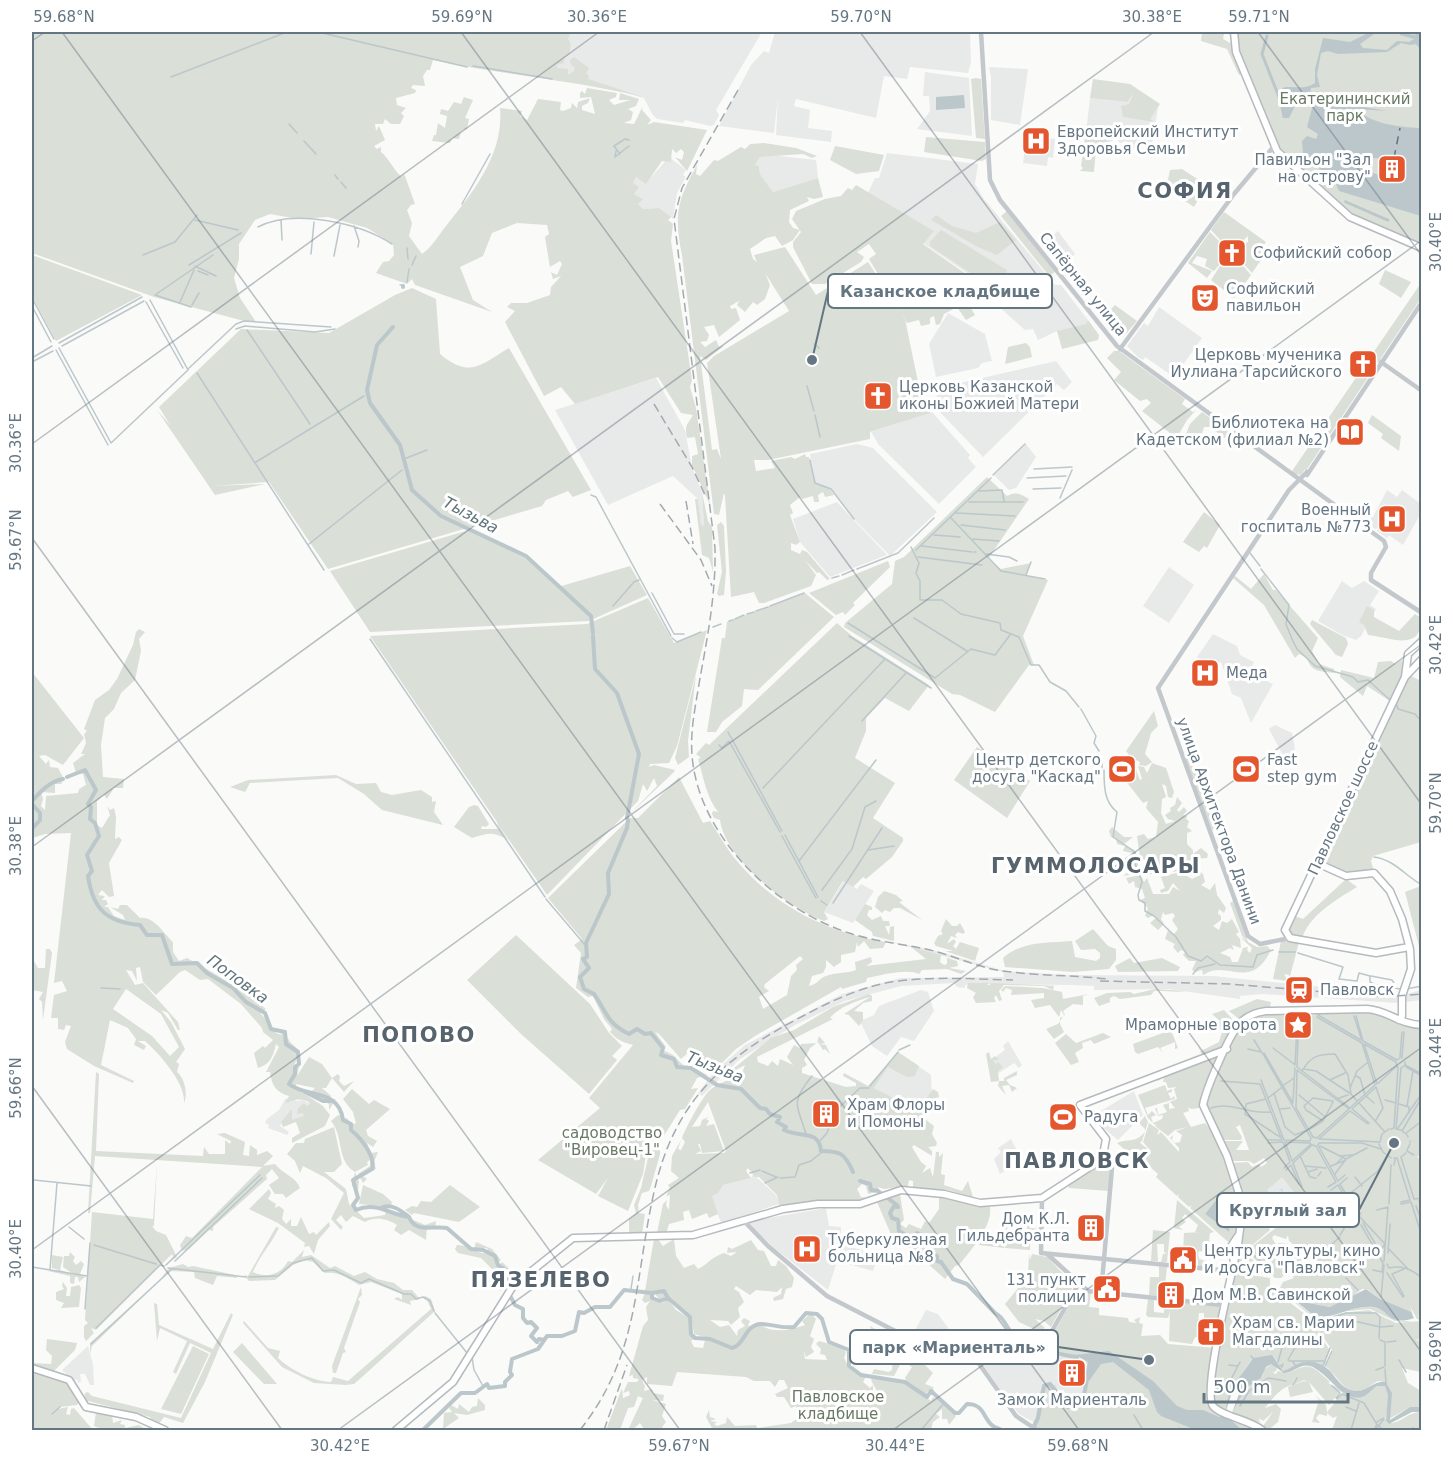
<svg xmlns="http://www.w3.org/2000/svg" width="1453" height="1462" font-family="'DejaVu Sans',sans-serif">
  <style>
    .built { fill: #e8e9e9 }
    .green { fill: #dadfd7; fill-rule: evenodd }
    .water { fill: #bbc7cb; fill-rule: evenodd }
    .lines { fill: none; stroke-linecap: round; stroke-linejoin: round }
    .stream { stroke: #bbc7cb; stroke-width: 1.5 }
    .canal { stroke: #bbc7cb; stroke-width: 3 }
    .river { stroke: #bbc7cb; stroke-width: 4 }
    .ferry { stroke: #60757c; stroke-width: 1.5; stroke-dasharray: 8 6; stroke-linecap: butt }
    .major-casing { stroke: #b5babe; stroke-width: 9 }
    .minor { stroke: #c3c8cc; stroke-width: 4.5 }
    .major { stroke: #fff; stroke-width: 6 }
    .rail { stroke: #a2aab0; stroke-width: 1.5; stroke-dasharray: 9 4.5; stroke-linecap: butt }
    .ticks { fill: none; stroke: #657683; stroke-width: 1.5; stroke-opacity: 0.45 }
    .labels { text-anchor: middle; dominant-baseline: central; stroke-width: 6; stroke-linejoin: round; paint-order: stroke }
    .park-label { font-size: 15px; fill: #687a64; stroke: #fff }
    .poi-label { font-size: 15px; fill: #657683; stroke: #fff; text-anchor: start }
    .street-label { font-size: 15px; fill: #657683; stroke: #fff }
    .water-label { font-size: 16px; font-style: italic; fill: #60757c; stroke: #fff }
    .district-label { font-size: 21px; font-weight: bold; letter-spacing: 1.5px; fill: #57646e; stroke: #fff }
    .leader { fill: none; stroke: #657683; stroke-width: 2 }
    .callout-dot { fill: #657683; stroke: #fff; stroke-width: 2 }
    .callout { fill: #fff; stroke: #657683; stroke-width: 2 }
    .callout-label { font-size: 16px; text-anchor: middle; font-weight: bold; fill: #657683 }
    .neatline { fill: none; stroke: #657683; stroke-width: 2 }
    .ticks-label { font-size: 15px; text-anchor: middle; fill: #657683 }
  </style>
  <rect width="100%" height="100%" fill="#fafaf8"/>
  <path class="built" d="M188,32H762L716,110L719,115L714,125L710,126L685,120L683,123L657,119L652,114L644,98L526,66Z
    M775,32H970L971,62L968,73L910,67L907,79L884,76L876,118L796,99L794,106L810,110L808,128L832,131L831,142L776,135L778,97L774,133L719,126L751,65L764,51L769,53Z
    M989,67L1028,69L1020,125L991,120V77Z
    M925,72L969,78L972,136L917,129L930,111L929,96H923Z
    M1133,92L1158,107L1153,141L1138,149H1133L1126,141L1120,143L1116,138L1109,143L1095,125L1087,124L1090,98L1127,102Z
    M1027,135L1055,139L1053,158L1048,157L1047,166L1023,163Z
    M887,153L978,164L975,184L984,199L1055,285H1061L1088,320L1087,324L1055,332L1038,340L1033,329L1025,330L997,305L1002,297L923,243L934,231L868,193L875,178H879Z
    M771,155L816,160L818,178L773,192L760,174L759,166L755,165L760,157Z
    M669,157L686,170L683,175L686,177L677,193L673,219L659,208L643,209L638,204L642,199L634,194L633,183L636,177L646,183Z
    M1058,231L1075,254L1063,263L1046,241Z
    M1159,307L1202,338L1174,377L1145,357L1143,360L1138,357L1127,346L1144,323L1148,326Z
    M948,313L985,334L992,361L982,363L978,368L936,377L929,344Z
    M1056,361L1072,382L1064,390L1057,384L983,457L935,407V399L943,387Z
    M656,378L685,430L692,468L702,492L704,526H701L698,499L673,476L608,505L555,410Z
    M932,412L970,455L968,458L976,467L939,504L879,445L871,432Z
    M857,444L873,448L937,512L890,556L854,519L831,489L815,483L810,454Z
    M1026,444L1036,457L1016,488L1009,490L994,475Z
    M1387,490L1397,497L1402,490L1421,504V513L1403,545L1389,535L1387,538L1377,531L1378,528L1375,529L1365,521L1369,515L1373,517Z
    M837,502L887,555L830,577L800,542L793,519Z
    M1169,567L1194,585L1169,623L1143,606Z
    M1342,581L1352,588L1364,581L1379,591L1370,605L1376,609L1361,636L1356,640L1342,635L1318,621Z
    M1213,634L1237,646L1240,655L1254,662L1252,667L1261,672L1259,677L1273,684L1251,723L1241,698L1232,694L1221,662L1212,665L1197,657Z
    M1275,725L1292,733L1295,749L1287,764L1284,763L1285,759L1269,729Z
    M844,881L857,889L861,884L874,891L853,923L824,912Z
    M879,939L937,951L1005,971L1071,975L1213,976L1403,995L1421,990V1000L1398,1003L1262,994L1240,996V999L1168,989L1094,990V986L1073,985L973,984L965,985V988L957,987L954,983L901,986L845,1001L795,1025L740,1059L702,1096L698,1093L715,1071L745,1045L842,994L900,978L1004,977L1003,972Z
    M921,990L928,992L934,1011L914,1041L901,1037L887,1056L872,1046L860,1021L874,1015L879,1006Z
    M1008,1041L1022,1065L1019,1068L1014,1063L999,1073L990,1061L1005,1050L1003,1046Z
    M898,1052L931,1075L932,1100L922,1116L874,1088Z
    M1134,1091L1143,1115L1118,1140L1100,1125L1094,1115Z
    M294,1097L296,1101L304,1100L310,1104L308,1106L305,1103L299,1108L304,1116L297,1121L285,1119L280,1126L289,1132L287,1135L268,1128L269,1125L265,1123L267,1119L279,1110L285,1099Z
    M1011,1139L1022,1161L1000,1174L994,1159L1001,1152L998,1148Z
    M753,1174L776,1195L779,1204L721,1223L711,1196L723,1185L751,1178Z
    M1281,1174L1302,1204L1277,1226L1254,1194L1275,1175Z
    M826,1208L829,1226L841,1227V1244L878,1255L873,1271L837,1261L828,1290L774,1248L749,1224L750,1221Z
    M926,1310L938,1314L951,1332L944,1346L913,1334Z
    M88,1346L93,1364L94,1385H90L85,1374H80L81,1382L78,1383L77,1379L74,1381L62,1370Z
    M1041,1348L1080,1358L1088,1367L1083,1383L1085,1391L1069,1405L1057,1387L1042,1386L1035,1423L1019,1414L1009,1402L1011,1400L1016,1405L1020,1402L1021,1397L1017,1392L1007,1399L980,1361L983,1357L996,1355L1029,1356Z"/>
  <path class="green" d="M32,32H571L568,39L571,44L569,54L564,58V63L556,65L558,68L568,69V75L574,71L575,67L571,65L570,60L574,57L589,68L586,73L589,76L588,79L643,97C574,80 502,75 433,60L430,70H427L423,76L425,86L413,85L411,88L416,90L415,93L396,98L397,105L406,108L401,113L404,116L400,124H391L385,119L383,124H375L376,131L379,126L385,140L374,146L377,149L381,147V152C390,159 393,170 402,177L403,174L405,176L415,204L411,205L407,210L412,223L409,236L422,254C434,245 437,237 446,226C474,191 504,154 500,108L522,111L520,116L527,120L523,128L538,99L561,102L560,110L563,111L571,108L572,103L577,108L578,102L590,98L588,103L582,106V110L595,114L591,97L580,98V93L582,91L585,94L587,88L617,93L616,97L609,100L614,105L630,100H619L620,93L639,99L636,106L628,109L633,112L631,120L624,123L634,124L643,106L642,110L651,120L647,125L654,122L707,130L687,171L675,157L682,160L684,152L681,149L676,153L672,149L671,162L662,161L646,184L636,177L633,183L639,187L634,194L643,199L638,204L643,209L659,208L671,217L668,220L673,224L671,241L692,380L690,387L696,408L710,505L692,465V456L698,454L695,437L687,438C684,425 688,424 693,415L681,413L658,377L575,404L561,387L544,396L505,322L515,311L507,307L511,303H527L550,295L551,287L561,276L553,279L551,272L557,275L562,264L560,261L550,267L545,237L549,234L547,225L517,223L492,233L483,256L460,267L473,300L492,312L415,285L412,279L407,284L376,273L383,262L389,261L394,255L393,244L367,228L328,217L298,219L270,214L255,220L239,244V259L234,278L240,298L256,322L244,321L154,297L32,253Z
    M1202,32L1224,34L1223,39L1232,44L1242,74L1239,75L1227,49L1201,41Z
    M1238,32H1421V245L1351,215L1280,150L1237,44Z
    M976,78L981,79L985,139L976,138L971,79Z
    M1093,79L1130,84L1160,104L1150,119L1154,122L1123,117L1121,106L1129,104L1134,93L1127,102L1090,98Z
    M464,97L473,100L465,118L469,119L467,129L461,131L459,139L452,138L450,143L432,141L434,135H436L438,123L445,128L447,116L440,114L441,109L448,111L454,102L461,104Z
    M1087,124L1095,125L1116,152L1096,148L1094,172L1080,171L1083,168L1081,166Z
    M926,137L985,142L986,159L982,161L924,152Z
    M764,143L796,148L817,156L812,158L803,154L760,157L755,165L759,166L760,174L773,192L818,178L823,197L814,199L807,197L809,201L790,210L789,222L793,228L800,230L793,240L782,246L775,236L766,238L750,249L753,259L757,262L754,255L785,247L816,295L868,262L905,319L918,382L897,387L899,397L920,388L930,413L870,432V439L768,460H754L756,471L775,468L771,461L791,457L795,459L805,454L806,457H809L815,483L829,488L834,495L825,497L823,492L818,495L819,502H814L813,496L802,499L800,497L790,505L793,513L790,515L800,542L796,545L791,543V550L800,554L802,550L807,552L830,579L827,580L819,572L817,573L805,560L816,575L811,586L764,603H759L754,592L731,597L725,496L724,493L719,515L714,514L682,255C674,215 677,201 697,165L696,174L700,176L714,160L718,161L741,147L745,149L750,144ZM765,273L789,311L714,356L707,363L721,459L717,449L712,450L700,356L706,360L724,346L719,347L716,340L705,347L700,342L707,341L709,335L704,327L714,325L719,337L740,320L736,308L731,309L730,306L739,301L737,305L745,312L753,302L757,305L765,299L770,285Z
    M835,146L884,155L879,171L856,174L830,160Z
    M1182,169L1202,182L1205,188L1194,207L1161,185L1162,179L1168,180L1170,170Z
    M856,185L934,231L923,244L976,281L972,274L930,246V242L941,230L1007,270L1005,295L998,300L990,296L982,285L984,289L966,300L975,315L966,320L957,307L944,314L940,324L936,325L934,316L930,318V324L921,326L919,320L907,323L869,259L876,254L869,244L857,252L864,257L861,262L825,284H812L793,247V242L801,232L792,219L796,211L825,199L841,196L848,188L852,190Z
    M1007,211L1055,272L1049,276L1001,216Z
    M1224,212L1266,242L1263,246L1268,250L1252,273L1238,258L1242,253L1238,247L1248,242V236L1237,246L1232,243L1224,244L1211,230Z
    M936,215L952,226L976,233L1000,222L1016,240L997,255L978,247L931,220Z
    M1210,232L1223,245L1222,254L1224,259L1214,271L1205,266L1207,259L1197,256L1192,263L1212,271L1207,278L1188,263Z
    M32,255L142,295L56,341L32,296Z
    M1237,259L1251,275L1234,298L1211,280L1220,266L1225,268L1222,265L1225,260L1233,262Z
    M1385,270L1411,282L1401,298L1379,284Z
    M1421,283V298L1305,472V469L1301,475L1295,474L1292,471Z
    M412,288L436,299L440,354C470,379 480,365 509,348L591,490L573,497L568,491L546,500L542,506L328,569L269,482L212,486L265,484L215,495L157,410L170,425L159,407L241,329L329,333L395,295Z
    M1115,305L1137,321L1123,337L1102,318Z
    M1088,320L1099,335L1098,340L1062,349L1057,331L1086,324Z
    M1026,343L1030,347L1032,357L1005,364L1008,347Z
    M1114,351H1119L1185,399L1182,404L1193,412L1196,410L1187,420L1169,451L1175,439L1171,444L1166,441L1171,434L1142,411L1151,403L1147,399L1140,401L1114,380L1121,372L1107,358Z
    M1202,412L1246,443L1241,450L1210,427H1204L1199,442L1186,434L1190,424Z
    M1372,415L1401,436L1399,451L1381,438L1383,434L1368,423Z
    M987,477L1007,496C1016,491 1021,494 1029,499L988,559L1001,569L1031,563L1026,576L1048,580L1023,636L1034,665H1029L995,712L960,695L952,694L844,627L845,623L892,584L895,561L904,557Z
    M702,492L708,521L712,527L713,572L709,558L702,555L695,499H698L701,525L704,526Z
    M1204,512L1220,525L1207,548L1204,546L1199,552L1183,542Z
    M721,522L724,526L726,571L724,595L719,596L717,594L722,572L717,525Z
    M469,530L524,557L558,587L630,566L647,595L589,621L370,632L330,571Z
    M888,561L890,567L853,603L855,605L845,615L843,612L836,615L809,593Z
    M1264,574L1273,590H1276L1318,638L1312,651L1319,664L1334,669L1335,673C1322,671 1311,673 1307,658L1299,654L1295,658L1264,605L1233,578L1235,576L1251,589Z
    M805,593L834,617L758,690L744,689L742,706L722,722L716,732H707L722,638H725L727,622Z
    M648,598L674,643L707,630L677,746L669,763L650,764L649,767L654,765L675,770L674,772L630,814L657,786L654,778L647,791L643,784L638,801L547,895L498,824L508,840C492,831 489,833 472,838L454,827L469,807L474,805L478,806L489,824L486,827L482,826L481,829H499L497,822L370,636L587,624Z
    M1367,606L1374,610V617L1399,631L1415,614L1421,618C1422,653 1390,637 1368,635L1364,625L1359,622Z
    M1312,620L1346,638L1348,644L1342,657L1336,655L1310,624Z
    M837,623L852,636L929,685L909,711L885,698L866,718V731L855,758L895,783L873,818L903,838V841L892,857L866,879L863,877L853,887L843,881L824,912L828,919L824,921C788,908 725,859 720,820L714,818L712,814L713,811L718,812C706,796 704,779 698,759L701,758L696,754L706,743L709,745Z
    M139,629L145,632L139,639L141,651L135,680L121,693L114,709L105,718L101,745L103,777L124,779L123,788H114L107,799L104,795L97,801V825L102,828L110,815L107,806L110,810L114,808L116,817L115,839L119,837L122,840L109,863L114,896L109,897L102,890L98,895L105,896L102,900H106L108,904L104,907H108L114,916L125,920L123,915L110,907L118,909L120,905H127L140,918C154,916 164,934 173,942V952L179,961L187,958C212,972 242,989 266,1009L260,1013C270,1022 270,1033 282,1035L279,1031H283L291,1043L300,1051L294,1066L299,1067L297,1076L309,1057L322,1064L332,1078L338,1074L340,1077L339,1081L344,1086L354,1081L344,1092L332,1078L326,1088H322L331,1096L330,1100L336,1099L329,1110V1104L319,1097L309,1094L315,1088L296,1084L297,1089L323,1106L330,1115L325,1126L292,1143V1138L300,1133L296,1122L283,1127L281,1122L292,1109V1120L304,1116L302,1113L297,1114L298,1108L304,1103L308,1106L310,1103C302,1097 292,1100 285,1104L289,1096C276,1092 272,1086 270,1072H266L279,1047L276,1044C273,1056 271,1064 258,1068L254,1053L263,1046L265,1048L273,1040L263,1032L262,1028L241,1004L208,979L200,980L185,970L180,972L156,995L143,982L140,967L136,968L137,981L132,971L126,970L135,985L143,983L178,1022L180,1030H178L168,1013L161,1010L171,1022L185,1049L176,1062L179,1064L177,1072C185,1078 188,1095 184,1103C186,1084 160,1054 145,1041H138L146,1046L144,1050L134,1045L136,1039L128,1028L110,1020L101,1065L134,1081L133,1083L94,1066L67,1049L65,1042L71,1026L66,1025L64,1030L58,1029V1018H51L54,995L67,991L62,981L54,983L71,833L45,834L32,838V672L84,738L63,765L45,755L39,756L46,764L49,760L50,767L58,768L64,779L61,784H55V793L41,792L43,799L41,806L45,810L46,796L78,793L79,789L86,785L83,774L76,773L73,763L85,754H81L86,743L84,734L87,731L84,729L95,700L109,690L117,679L133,645L136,632ZM126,989L161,1014L179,1047L170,1056L152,1036L113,1009Z
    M1402,660L1403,673L1390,701L1367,686L1363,696L1340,677L1341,670L1374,678L1378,662L1391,661L1395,664Z
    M696,675L688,741L689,757L678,765L675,758Z
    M1409,675L1421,681V842L1373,856L1371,861L1374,872L1347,875L1321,862Z
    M1154,711L1158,726L1151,733L1145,754L1152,762L1146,766L1139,765L1140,762L1134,759L1130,761L1131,757L1126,751Z
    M977,747L1030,781L1007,818L954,780Z
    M1190,751L1217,830H1212L1184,754Z
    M1116,756L1135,767L1140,780L1142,779L1138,766L1144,767L1147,773L1152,763L1166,768L1174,792L1172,798L1168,797L1166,786L1162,784L1166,797L1162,799L1161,813L1166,824L1175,821L1168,819L1165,815L1171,811L1170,808L1175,805L1177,797L1182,803L1177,810L1179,812L1184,807L1187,811L1183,815L1187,816L1186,819L1189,821L1187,827L1192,831L1187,833V844L1193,850V854L1201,848L1208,854L1207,858L1191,859L1195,868L1203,874L1205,882L1201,885L1210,890L1215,883L1217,895L1226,908L1224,913L1219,909L1218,914L1221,916V920L1213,926L1219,930L1222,921L1227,923L1232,919L1239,932L1236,934L1240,939L1241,948L1232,945L1234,950L1230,948L1220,953L1230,957L1232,962H1238L1243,948L1248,947L1247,950L1250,953L1252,948L1240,937L1247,941L1242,936L1230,903L1233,901L1248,942L1257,947L1267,946L1271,950C1250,993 1227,958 1203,975L1202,970L1195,972L1192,970L1196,961H1189L1183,955L1185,952L1181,950L1178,953L1173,947L1175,944L1165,939L1168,930L1174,934L1178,929L1172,920L1175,916L1173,913L1165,915L1163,912L1161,919L1164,924L1158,930L1150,923L1156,918L1154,915L1148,918L1145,916L1148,908L1140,900L1145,898L1142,889L1135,887L1134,881L1129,884L1126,878L1141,875L1144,882L1147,878L1153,894H1169L1173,887L1180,891L1173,883L1168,891L1161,893L1160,890L1165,888L1161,877L1180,872L1192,879L1198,876L1190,875L1181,870L1172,872L1181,866L1169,867L1163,876L1159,871L1149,875L1144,870L1145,865L1154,866V862H1151L1150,855L1145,860L1140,857L1137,836L1144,834L1148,839L1156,837L1158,822L1146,808L1148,801L1143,803L1125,780L1129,774L1128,771L1124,777L1110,764Z
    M336,775L356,784L376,783L381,792L392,795L421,790L432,797V802L436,801L434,812L443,825L382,810L364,794L338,778L250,783L245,792L230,787L248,780Z
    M679,777L703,823L710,821C719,834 726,848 736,860C774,906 828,933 886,942L883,948L870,949L864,941L858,947L857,942L855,952L841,955V962L834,967L826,960V967L823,973L812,976L809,986C817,985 819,978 826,976C836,972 846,974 856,970L855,962L871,957L872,962L866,966L926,959L911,947L941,955L940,962L944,965L947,964V958L957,961L958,966L949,968L966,971L961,974L947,969L922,970L919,974C908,968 880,975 867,978L866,982L842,989L841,987L755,1036L736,1049L714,1071L702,1069L700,1061L692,1062L693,1057L690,1051L681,1059L659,1034L655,1032L666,1047L661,1049L673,1055L685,1067L688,1065L707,1075L697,1078L691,1089L698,1088L685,1109L680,1110L660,1142V1154L651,1186L649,1191L642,1193L638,1205L639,1213L645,1214L642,1234H629V1219L636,1213L634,1205L641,1188L650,1149L655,1146L656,1140L647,1148L643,1174L628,1211L598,1196L608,1178L596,1194L538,1160L600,1108L589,1098L633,1045C623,1042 618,1041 610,1032L612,1029L604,1019L593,996L588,997L576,988L581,953L574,945L582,939L548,898L630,818H638ZM800,956L803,959L796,965L797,970L791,976L787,995L763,1009L759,997L769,991L764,987L765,984Z
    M1112,827L1124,837H1133L1124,844L1134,850L1140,860L1134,874L1123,876L1134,868L1130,859L1132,853L1123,851L1125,846L1117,844L1116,838L1111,837L1109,831Z
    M1346,879L1357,887C1337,899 1308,916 1302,939L1287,932L1295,916L1303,919Z
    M1421,886H1422L1421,954L1405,892Z
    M884,891L896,895L903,901L899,902L922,920L900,908H894L890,912L885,910L882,913L875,907L878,897Z
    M865,904L872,907V910H869L867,915L872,920L881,916L883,921H889L890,926H885L889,935L890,927L894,926V941L873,936L872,932L855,920Z
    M946,919L952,926H957L960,923L965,932L963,934L958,932L955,935L957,938L951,936L947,944L954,939L956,942L953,946L956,949L960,942L979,948L975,961L945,951H953L936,946L934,943L938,936L943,934L941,931Z
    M1093,929L1108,946L1116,949V960L1109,969L1073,972L1005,967L1003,958C1022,941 1047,943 1072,941L1075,957L1096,961L1100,958V953L1095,949L1081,950L1075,941Z
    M516,935L590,1004L609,1033L622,1046L612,1056L617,1060L589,1094L521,1034L467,980Z
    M1289,939L1299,942L1289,980V975L1284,974L1288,981L1273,979L1280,946L1281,941Z
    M46,949H50L52,953L43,1020L42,1002L39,999L43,992L32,990V971L34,969L32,968V958L38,968H45Z
    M1130,958L1134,963L1162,958L1180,967L1178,971L1118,972L1115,966Z
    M968,983H989L987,985H990L991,983L1058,986H1054L1053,990L1044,986L1004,985L999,991L1002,1000L999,1001L996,995L994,998L996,1002L976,1003L973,997L976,993L967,988Z
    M1005,986L1043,988L1062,992L1063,999L1089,994L1083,996V1005L1073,1004L1063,1011L1065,1015L1060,1018V1024L1064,1032L1054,1039L1046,1029L1058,1024L1064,1015L1061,1010L1059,1017L1050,1005L1035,1008L1031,1000L1044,998V993L1011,995L1012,990L1006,988L1003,992L1001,990Z
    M1155,989L1185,991C1174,993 1166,990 1154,991L1151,995L1120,999L1114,996L1110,998V1002L1099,1006L1094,998L1107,993L1130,992L1134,994Z
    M869,994L872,996V1001L863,1003L854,1011L863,1012V1020L859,1026L849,1015L844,1014L870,997C856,1001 839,1007 830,1018L833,1019L757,1057L758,1062L768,1066L772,1061L778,1066L780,1059L793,1065L787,1057L794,1045L800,1048L801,1044L817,1043L819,1036L825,1043L820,1044L826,1045L830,1054L825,1049L823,1050L818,1042L810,1048L804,1060L807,1065L802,1068V1073L846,1087L856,1086V1083L843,1076L844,1073L868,1086L898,1052L919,1066L915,1076L907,1077L888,1067L874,1088L918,1111L933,1089L938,1092L939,1097L933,1099V1109H928L922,1117L934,1126L932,1134L937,1143L936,1146L928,1147L932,1151V1156L914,1145L912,1147L921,1162L926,1166L922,1173L930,1168L933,1177L936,1152H939V1157L943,1153L941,1174L945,1175L944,1185L962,1191L968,1181L973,1197L948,1190L913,1188V1181L909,1180L908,1186L884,1189L878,1187L880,1191L868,1194L866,1186L862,1184L857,1189L861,1197L867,1198L860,1203L761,1212L779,1205L777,1195L759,1177H755L748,1168L746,1171L751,1178L723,1185L718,1193L712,1196L718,1214L709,1218L707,1213L692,1219L689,1210L683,1212L684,1220L669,1224L666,1234L657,1233L663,1204L667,1200L666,1205L669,1210L670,1195L666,1196L670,1188L668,1185L679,1178L671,1171L672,1156L681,1140L678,1149L681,1150L685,1142L682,1138C685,1129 703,1096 709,1091C716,1084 726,1082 733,1077L737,1081L740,1079L745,1065L734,1071L733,1069L771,1038L794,1030L833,1007ZM708,1102L726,1151L724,1153L695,1154L701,1151L698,1144H700L702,1153L724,1151L714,1124L706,1126L709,1121L706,1119L710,1116L702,1120L700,1126L692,1127Z
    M1257,999L1271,1002L1270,1007L1256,1010L1239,1019L1229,1011Z
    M1224,1010L1235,1022L1224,1047L1202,1056L1198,1045L1201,1051L1219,1042L1222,1032L1218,1025L1220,1021L1212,1014Z
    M1318,1010L1373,1011L1405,1025L1421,1027L1419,1038H1422V1154L1417,1157L1422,1160V1314L1418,1316L1421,1320L1417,1319L1410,1306L1413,1315L1380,1299L1367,1289H1362L1349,1299L1330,1307L1303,1302L1285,1291L1287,1296L1317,1318C1336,1317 1354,1305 1374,1307C1385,1309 1401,1331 1415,1318L1411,1321H1395L1370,1309L1343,1311L1315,1319L1279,1290L1283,1282L1294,1278L1290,1272L1287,1243L1309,1263L1312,1260L1289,1241L1288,1235L1286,1239L1274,1235L1272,1238L1278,1248V1243L1287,1244L1289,1271L1281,1278H1275L1246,1251L1277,1227L1272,1228L1255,1206L1270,1230L1244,1252L1271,1276L1246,1269L1241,1271L1240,1267L1234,1266L1240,1248L1246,1203L1232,1163L1248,1162L1252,1167L1259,1164L1261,1167L1267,1163L1264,1158L1254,1164L1249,1161H1233L1224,1141H1243L1236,1150H1249L1240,1125L1236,1127L1242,1137L1241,1140H1221L1215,1130L1221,1137L1206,1107L1215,1078L1205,1106L1215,1129L1205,1112V1100L1215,1075L1240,1027C1258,1011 1275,1015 1297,1016L1294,1024L1298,1025L1302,1024L1299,1016L1316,1015ZM1282,1177L1299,1199V1203L1272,1219L1261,1199L1269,1197L1276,1204L1283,1198L1277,1196L1282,1193L1285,1196L1282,1188L1279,1190L1283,1192L1271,1197L1267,1190Z
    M1171,1030L1178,1048L1175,1049V1042L1160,1048L1163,1053L1158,1047L1138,1054L1135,1052L1133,1044Z
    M1103,1033L1111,1037L1094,1044L1091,1040L1082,1043L1083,1048L1075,1053L1079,1062L1071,1065L1055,1043L1066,1034L1076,1043Z
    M989,1052L991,1059L995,1056L999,1060H993L996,1065L998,1062L1003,1067L998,1071L999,1081H1004V1078L1017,1071V1075L1006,1080L1010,1085L1017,1088L1012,1092L1009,1085L1002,1086L1006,1095L998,1086L999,1081L991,1082L986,1054Z
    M1222,1052L1209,1078L1199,1108L1191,1109L1188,1107L1189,1111L1183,1113L1191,1127L1205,1123L1210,1129V1126C1225,1154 1256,1214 1232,1242L1227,1241L1190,1208L1192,1205L1189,1207L1178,1197L1179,1194L1177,1196L1156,1177L1158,1174L1142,1160L1150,1150L1143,1142L1149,1123L1159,1130L1157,1135L1161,1132L1179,1152V1148L1170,1138L1173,1135L1172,1140L1175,1143L1180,1142L1182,1135L1176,1131L1188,1127L1175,1130L1168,1136L1155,1126L1157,1124L1155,1125L1148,1118L1138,1095L1165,1085L1167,1091L1172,1089V1092L1168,1093L1171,1099L1174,1096L1175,1099L1145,1108L1148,1115L1152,1111L1156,1115L1151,1117L1153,1123L1162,1119L1163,1115L1158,1116L1155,1108H1157L1158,1115L1167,1112L1163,1105L1169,1103V1109L1175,1108L1170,1102L1177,1099L1174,1089L1177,1087L1168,1088L1166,1082H1163L1164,1077L1158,1081L1156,1077ZM1216,1200L1233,1211L1229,1232L1205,1214Z
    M96,1072L99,1074L96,1151L203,1156L204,1147L209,1154H225V1140L230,1144L231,1141L217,1134L225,1133L245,1142L243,1155L249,1156L250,1145L257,1150V1155L267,1151L273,1156L263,1166L275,1164C284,1175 295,1176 300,1188L286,1198L283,1194H275L269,1185L279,1178L272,1169L266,1175L267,1179L213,1227V1231L209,1230L189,1249L182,1251L180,1245L186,1236L192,1238L262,1167L95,1156L90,1213H88Z
    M352,1089L369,1104L374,1100L390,1109L366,1130L368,1136L377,1141L373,1147L367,1143L371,1153L378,1152L374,1162L376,1169L363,1176L367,1179L363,1183L358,1174L370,1166V1160L367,1162L368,1165L355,1172L359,1182L358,1190L352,1186L355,1172C336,1161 344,1136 331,1121L338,1115L348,1119L350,1125L356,1123L353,1112L343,1099Z
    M1145,1116L1148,1122L1142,1141L1140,1143L1149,1150L1139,1162L1117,1143C1128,1138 1137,1144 1146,1130L1139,1123Z
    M334,1127L342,1164L334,1172H324L346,1189L349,1204L364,1218L385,1215L386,1208C397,1218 412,1218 425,1225L436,1221L435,1229L427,1228L426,1240L409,1230L401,1235L394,1230L397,1225C389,1219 374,1216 365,1222L353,1216L346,1222L341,1215L336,1220L343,1227L341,1230L331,1219L344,1193L326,1178L303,1166L300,1173L295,1161L287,1154L296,1143H304L305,1139Z
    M1105,1160L1110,1167L1109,1191L1069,1188L1068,1185Z
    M157,1163L154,1226H152L156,1231L166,1235L177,1257L165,1265L173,1257L172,1254L96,1330L91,1328L94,1333L86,1341L84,1337V1326L88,1323L85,1320L92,1212L153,1219Z
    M363,1185L383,1194L392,1202L391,1207L359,1204Z
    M450,1185L480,1207L459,1222L414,1213L412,1215L405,1210L412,1206L417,1207L421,1201L431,1202Z
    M269,1189L271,1193L268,1199L276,1204L275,1208L279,1206L284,1210L282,1219L286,1224L291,1219V1226H297L301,1217L309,1234L314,1232L316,1235L329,1222L330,1226L318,1240L314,1254L309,1246L304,1247L305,1243L278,1223L249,1209Z
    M900,1194L904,1220L900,1224L906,1228L909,1224L921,1229L925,1221L929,1223L939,1209V1198L942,1195L990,1207C993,1226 970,1251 959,1265L955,1266L945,1279L909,1247L881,1244L882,1236H889L890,1232L877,1202Z
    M1177,1200L1214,1232L1210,1233L1209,1241L1214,1246L1213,1253L1199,1251L1198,1254L1199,1259L1209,1262L1210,1267L1198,1266V1259L1192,1261L1193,1265L1189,1264V1259H1185V1255L1189,1253H1183L1184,1233L1200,1232H1195L1198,1225L1185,1214L1182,1218L1186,1222L1179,1227L1183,1230L1174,1228Z
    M1004,1217L1009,1218L1005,1241L1016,1238L1015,1227L1027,1231V1223L1030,1228L1040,1229V1241H1030V1250L1005,1248V1242L1004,1248L979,1245L981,1242L999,1244Z
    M276,1227L279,1228C271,1244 259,1257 253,1272C268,1279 281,1274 288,1261L292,1262L304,1250L302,1257L311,1255L330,1268L335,1266L354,1276L365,1272L377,1279L394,1283L403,1290H412L420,1299L410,1301L411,1305L394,1299L398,1297L402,1300V1294L371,1282L359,1285C348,1278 337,1271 325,1273L313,1262L305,1260L293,1265L275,1280L249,1281L244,1275L248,1276Z
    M1153,1230L1170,1232L1167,1262H1161L1163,1254L1167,1253L1164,1252V1244H1157L1158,1261H1151Z
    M657,1238L663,1246L674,1239L676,1256L684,1268L694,1264L698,1269C707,1265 711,1257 724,1253L731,1256L737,1252L727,1253L728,1247L732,1249L751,1240L758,1250L764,1251L771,1266H776L778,1260L786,1266L794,1278L792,1287L786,1289L783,1299L774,1301L773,1298L781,1294L782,1287L777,1292L756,1290L750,1295L736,1286L734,1289L739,1292L744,1302L738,1308L740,1317L731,1325L728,1321L710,1320L720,1327L729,1325L737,1336L738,1330L745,1326L741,1321L744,1318L750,1321L748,1325L752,1328L761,1325C772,1334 791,1330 805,1325L802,1321L811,1313L816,1319L810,1336L814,1339L811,1347L814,1352L806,1357L804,1350L805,1359L827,1360L825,1355L820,1354L821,1349L816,1344L819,1341L840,1347L846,1352L844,1358C849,1368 854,1375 866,1376L863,1382L870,1388L873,1385V1395L878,1393L871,1380L873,1377L904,1383L931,1401L933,1397L946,1405L956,1416L949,1425L947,1419H942V1409L936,1414L940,1417L933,1422L931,1430H713L706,1417L709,1410L710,1417L716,1419L710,1421L717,1422L714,1424L717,1426L726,1423L727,1417L735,1426L756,1425L757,1428L791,1423L808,1411L800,1415L796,1406L791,1408L784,1397H777L775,1394L788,1388L784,1380H779L775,1387L770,1381H754L746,1377L677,1372L672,1386L647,1384V1377L642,1380L645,1386L644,1391L652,1389L653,1393L664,1395L663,1401L652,1400L666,1404L662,1416L666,1422L662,1427L664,1430L644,1429L640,1423L632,1430H628L643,1398L638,1396L634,1407L628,1408L620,1430H606L622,1388L623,1398L630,1395L629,1391L623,1393L628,1382H637L639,1379L633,1378V1375L629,1376L643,1326L648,1320L646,1307L650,1301L645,1303L642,1300L645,1293L653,1295V1301L655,1299L662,1303L668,1299L676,1310L689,1318V1333L694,1339L691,1341L694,1347L703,1348L705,1340L711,1339L694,1334L691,1316L669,1297L660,1300L654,1293L645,1291L654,1239Z
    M476,1242L492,1249L501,1260L498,1262L499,1265L503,1268L500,1264L502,1262L514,1273L516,1281L507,1289L502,1287V1280L499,1278L502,1290L500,1291L494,1280L496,1273L481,1258L458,1253L455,1249L457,1245C469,1245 477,1255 489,1253L487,1248L474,1249Z
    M70,1252L75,1257L73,1261L76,1265L81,1261L84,1264L80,1274L85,1277L79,1282L78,1277H75L74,1284L70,1283V1276L48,1271L59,1270L52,1268V1255L63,1257L60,1270L75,1275L63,1267L64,1256H69Z
    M1029,1254L1030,1260L1032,1254L1047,1257L1074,1285L1051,1327L1044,1321L1035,1319L1045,1328L1038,1331L1019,1322L1005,1304L1028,1276Z
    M183,1264L188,1267L193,1266L235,1275L238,1278L217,1276L213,1285L195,1278L194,1272L170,1271L92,1346L90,1354V1343L159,1281L169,1268Z
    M1159,1266L1167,1267L1164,1297L1149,1295L1150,1277H1159Z
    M1240,1273L1270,1278V1290L1267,1292L1269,1294L1275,1291L1310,1318L1314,1325L1320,1326L1314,1321L1342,1313L1369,1310L1396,1323L1421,1321V1339L1415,1340L1421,1341V1372L1402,1368L1408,1383L1421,1391V1407H1410L1389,1419L1391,1391L1386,1382L1378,1381C1373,1383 1370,1387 1365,1389C1345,1399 1337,1373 1325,1366L1333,1351L1315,1326L1330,1351L1323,1366L1331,1371L1337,1382L1321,1367V1364C1296,1361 1304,1366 1283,1371L1273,1356L1253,1358L1230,1390L1226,1411L1216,1406L1212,1399L1213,1375L1231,1278L1233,1274Z
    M63,1282L67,1288L66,1296H70L71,1287L79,1285L81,1288L79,1307L61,1308L64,1303L56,1300V1292L64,1289L62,1286Z
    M361,1287L362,1295L358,1299L360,1302L344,1348L346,1352L343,1353L336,1373H333L332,1366Z
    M1077,1291L1091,1293L1089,1307L1099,1308V1315L1128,1318L1129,1322L1137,1323L1134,1320L1140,1317L1139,1323L1143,1324L1141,1336L1160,1335L1168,1344L1216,1348L1210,1405L1260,1430H1039L1032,1427C1040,1414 1035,1397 1044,1383L1055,1385L1068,1405L1085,1391L1088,1367L1084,1358L1045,1349Z
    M425,1296L431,1299L435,1311L362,1377L354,1384L346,1385L314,1383L282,1367L243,1323L244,1321L268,1348L280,1351L278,1358C291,1370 312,1381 331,1382L333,1377L348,1381L431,1309L427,1300L423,1298Z
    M1148,1299L1154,1300V1312L1164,1313V1306H1169L1170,1311L1171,1302L1219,1306V1320H1209L1219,1321L1216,1347L1206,1345V1339L1208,1343H1213L1216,1332L1215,1323L1206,1324L1208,1320L1204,1319V1313H1199L1198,1323H1205L1203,1345V1337L1195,1335L1202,1338L1195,1337L1192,1344L1169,1341L1170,1312L1168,1318L1148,1317L1146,1315Z
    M154,1303L157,1304L159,1325L213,1349L231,1313L233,1315L205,1382L183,1423L164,1417L159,1424L151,1420L150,1417L84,1400L85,1393L88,1392L92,1396L181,1418L211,1353L190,1343L176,1374L173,1372L187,1341L160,1328L157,1341Z
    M870,1326L890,1338L894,1336C903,1341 911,1341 920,1348V1360L933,1373L925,1384L933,1387L934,1392L928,1391L926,1395L906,1380L905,1378L912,1367L902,1361L894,1376L872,1374L874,1369L889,1372L892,1370L893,1356L890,1351L886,1362H878L875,1358L884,1354L885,1342L871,1329Z
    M47,1339L77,1343L75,1350L53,1372L32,1367V1363L51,1364L52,1356L46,1350Z
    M242,1343L277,1384H264L233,1352Z
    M193,1346L209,1354L181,1414L161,1409Z
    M1271,1364L1275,1365L1277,1370L1273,1373L1276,1374L1278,1371L1288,1373C1311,1362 1311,1365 1330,1382L1328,1383L1359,1397L1377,1386H1385C1391,1395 1388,1408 1386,1417L1377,1424L1386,1418L1387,1423C1400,1425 1407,1412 1421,1412V1430H1332L1337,1416L1333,1418L1327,1413V1416L1319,1414L1316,1418L1320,1423L1312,1422L1319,1400L1315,1395L1326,1405L1327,1412L1343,1393L1340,1391L1329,1405L1309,1382L1313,1392L1290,1397L1288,1387L1304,1381L1308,1382L1304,1380L1293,1385L1297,1377L1292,1385C1280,1388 1273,1398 1265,1408L1276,1404L1281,1409L1278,1422L1268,1430L1263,1426L1273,1412L1263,1421L1259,1418L1260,1423L1256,1420L1265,1430L1249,1419L1232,1413L1246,1388L1262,1377L1265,1369Z
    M32,1370L68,1382L79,1402L77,1405L60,1407L49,1417L58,1409L68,1407L66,1414L70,1415L71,1409L74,1408L93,1430H32Z
    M478,1398L485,1405V1410L467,1415L454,1413L459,1418L443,1429L444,1413L452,1412L449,1408L451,1405L458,1409L459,1404L469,1412L472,1407L477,1406Z
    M96,1412L112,1415L113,1423L122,1420L120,1424L125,1425V1428L139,1425L146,1430H105L94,1426Z"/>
  <path class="water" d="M1370,32H1377L1360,44L1363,48L1387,50L1397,41L1409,42L1414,39L1400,35L1399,32L1414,35L1421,32V50L1416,44L1410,45L1401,43L1387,52L1338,54L1328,51L1321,53L1317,75L1320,87L1311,88L1310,93L1306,94L1308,99L1299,98L1289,118H1283C1270,68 1295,97 1315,83V69L1323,38L1350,42Z
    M1317,91L1318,98L1345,103L1352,100L1364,107L1387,111L1359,109C1366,124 1407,128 1421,128V216L1339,191L1336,184L1349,185V179L1327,176L1303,153L1302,141L1307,136L1316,139L1318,134L1307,127L1314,101L1309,97ZM1376,158L1402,163V176C1392,182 1372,174 1364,167L1365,159Z
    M964,95L965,108L936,110V97Z
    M1216,1200L1233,1211L1229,1232L1205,1214Z
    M1366,1289L1380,1299L1411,1312L1414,1318C1389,1327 1389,1310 1374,1307C1354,1305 1336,1317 1317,1318L1284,1292L1287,1290L1303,1302L1330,1307Z
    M1109,1351L1153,1381L1177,1406L1187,1410H1203L1219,1417L1225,1415L1242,1430H1196L1161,1416L1157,1412L1149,1390L1113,1362L1101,1364L1089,1381H1084L1088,1362L1075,1355Z
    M1272,1355L1283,1371C1291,1369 1296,1363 1305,1362C1334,1359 1333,1388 1355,1391C1368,1392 1373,1380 1386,1382L1392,1393L1390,1420L1410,1407H1422L1421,1412H1412L1389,1424L1386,1421L1388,1395L1385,1386H1377C1372,1389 1367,1396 1362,1397C1342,1402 1327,1371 1310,1366C1300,1363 1293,1373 1284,1373L1271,1364L1266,1367L1261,1378L1246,1388L1232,1413L1239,1394L1237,1389H1233L1226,1411C1227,1387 1241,1377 1253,1358Z"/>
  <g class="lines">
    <path class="stream" d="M318,32L467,67
      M1284,32H1285
      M473,66L552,79
      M171,77L287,32
      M289,124L297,133
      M304,141L316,154
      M616,151L615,157L629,146
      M620,154L614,146L625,139L629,140
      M335,175L338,179
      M341,182L346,188
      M1345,201L1389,220
      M1345,202L1388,221
      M462,204L490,154
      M195,220L238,230
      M281,220L282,240
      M354,226L359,241L358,247
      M258,227C293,208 360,223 392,244
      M407,248L408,259
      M311,254L314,222
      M143,255L175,242L197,215
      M334,256L340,225
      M189,265L241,233
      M412,265L416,256
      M195,266L216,276
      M198,271L208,275
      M407,282L409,269
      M400,285H403
      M32,298L54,339
      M146,302L183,368
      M180,302L194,270
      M192,305L199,293
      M32,306L51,342
      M191,307L155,295L213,255
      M236,329L245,326L315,332L335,329
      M247,330L310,424
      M59,343L142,297
      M814,344L819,348
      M62,346L144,301
      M59,348L111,443L188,370L150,300
      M56,350L108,445
      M32,358L52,346
      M32,362L53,351
      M188,369L236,324L244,321L331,327
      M197,373L324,570
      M807,386L814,411
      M815,415L820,437
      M404,459L427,450
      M810,460L815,483L831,489L854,519
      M256,462L364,396
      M1034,469L1072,467
      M993,475L1025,444
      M1027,478L1066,476
      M1033,489L1061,488
      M979,491L1002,490L1004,501
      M591,495L596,497L671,636
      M1060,498L1072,470
      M969,502H1023
      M956,513L1015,516
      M951,518L1001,571L1045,579
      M961,525L1005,530
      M934,535L960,537
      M973,539L999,541
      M309,544L402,470
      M922,546L972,552
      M911,547L919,563L916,573L920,581V600H942L961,614L1000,623L1001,630L1019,637L1031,665H1039L1050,682L1066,691L1079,707
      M916,550L991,478
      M974,552H976
      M1250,553L1260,566
      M986,554L1009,557L1017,561
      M918,557L982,565
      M857,569L898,553L934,518
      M1261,569L1289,605L1286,624L1292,639L1297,649L1315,666L1353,677L1358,682L1368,680L1390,700
      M842,575L854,570
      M1026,575L1031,562
      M832,578L839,576
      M652,593L674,634H684
      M613,606L634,582L639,580
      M770,606L804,593
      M756,611L768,607
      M747,614L754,612
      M914,618L967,651
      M735,619L744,615
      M729,621L733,620
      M848,623L935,678L971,649L995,655L1010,635
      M713,627L721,624
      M849,636L931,688
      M672,638L677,642L701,632
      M370,639L545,897
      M1396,703L1398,709L1415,714L1422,722
      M1081,709L1096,736L1094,743L1099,751
      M862,721L906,673
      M728,732L782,831
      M719,745L722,748L729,741L780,832
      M1102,761V768
      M1104,770C1104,786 1104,802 1117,812L1113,837L1135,852L1134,861L1142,882L1138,895L1139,900L1145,903V911L1154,916L1176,937L1188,956L1201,961L1207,956L1220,965L1253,967L1257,955L1273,950
      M763,788L885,659
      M785,835L818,897
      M782,836L816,898
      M868,850L894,846
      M1374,857C1395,860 1404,875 1422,885
      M799,861L876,760
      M822,890L852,849L865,807L876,801
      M546,899L585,945
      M821,901L827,905
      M833,903L882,828
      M1279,952H1295
      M1298,953L1343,967L1339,979L1357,981L1359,973L1370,976V982L1376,985L1394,984V988L1401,989
      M1193,974L1198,968L1215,964
      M1371,976L1392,980L1394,983
      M101,988L120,989
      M1406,989L1422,986
      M1318,1015L1361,1040
      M1354,1016L1361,1038
      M1356,1016L1363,1041L1397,1060L1400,1058L1402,1032
      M1298,1037L1297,1067L1350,1108L1375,1085L1362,1043L1317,1017
      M1254,1040L1262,1053
      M1364,1044L1396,1062L1397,1066L1377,1084Z
      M1273,1048L1294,1064
      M1248,1049L1261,1052
      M899,1050L910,1045
      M1264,1053L1293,1103
      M1402,1058L1404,1032
      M1405,1062V1065L1422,1074
      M1295,1065L1297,1026
      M1406,1067L1422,1076
      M1304,1069L1316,1071L1351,1094
      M1297,1070L1349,1109L1317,1138L1313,1137L1296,1108Z
      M1302,1071C1311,1056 1318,1054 1335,1054L1348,1075L1351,1094L1357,1101
      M1356,1076L1360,1078L1365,1095
      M1261,1080L1284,1140L1310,1141L1311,1138L1263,1054
      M1330,1080L1345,1073
      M1221,1081L1260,1084L1282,1140H1268
      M1284,1085L1294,1078
      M870,1086L898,1052
      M1350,1088L1357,1071L1367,1063
      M1274,1093L1285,1127L1295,1135L1307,1130
      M1299,1095L1324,1116
      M1366,1096L1374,1103
      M1268,1098L1281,1088
      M1339,1098L1348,1095
      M1266,1099L1246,1104L1245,1114L1280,1137
      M1385,1100L1396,1103
      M1293,1101L1295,1068
      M1359,1103L1384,1131
      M1399,1104L1409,1107V1113
      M1407,1106L1413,1071
      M1211,1108C1232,1101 1248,1115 1271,1112
      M1280,1109L1290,1108
      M1323,1121L1306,1110L1304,1106L1313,1098L1333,1101
      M1369,1123L1352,1109L1376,1087L1383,1108L1376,1120
      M1368,1124L1350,1111L1319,1139L1380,1142L1382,1134L1389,1129
      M1398,1128L1422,1093
      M1310,1129L1323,1121L1333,1102
      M1391,1129L1394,1128L1398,1067
      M1401,1130L1396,1129L1401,1068L1404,1066
      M1406,1133L1422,1121
      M806,1134C797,1104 790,1103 812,1076
      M1406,1134L1402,1131L1422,1097
      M1407,1135L1408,1137
      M1285,1142L1310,1143L1311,1144L1292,1161Z
      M1410,1142V1141
      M818,1143L827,1133L834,1112L860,1088H869
      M1268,1143L1283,1142L1290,1162L1284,1168
      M1379,1144L1383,1152L1391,1158
      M1320,1146L1346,1159L1367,1148
      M1407,1150L1410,1144
      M1407,1151L1414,1155
      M1406,1153L1401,1157L1414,1199L1422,1198
      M1300,1156L1310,1177L1316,1178
      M1340,1156L1353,1155
      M1394,1158H1397L1410,1200L1401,1202
      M1337,1163L1342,1158
      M1394,1165L1395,1159
      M1305,1166L1326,1168
      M1331,1166L1346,1160
      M1286,1170L1291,1165L1299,1184
      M762,1171L776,1177
      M1308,1172L1317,1169
      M750,1173L760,1170
      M1335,1174L1346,1159
      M1345,1175L1338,1181L1318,1145L1319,1143H1362L1381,1149
      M1318,1176L1321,1172
      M1355,1177L1362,1186
      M780,1178L795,1177L799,1165L811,1161L822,1152
      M1347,1178L1340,1184L1347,1196L1378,1171L1387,1156
      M34,1180L91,1186
      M765,1183L778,1177
      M1302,1187L1293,1163L1312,1145L1316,1146L1336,1182L1328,1187
      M1331,1190L1338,1185L1345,1197L1342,1198
      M1419,1201L1422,1200
      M1389,1204L1391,1165
      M1401,1204L1411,1202L1422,1236
      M1416,1206L1422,1222
      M1421,1207H1422
      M1377,1210L1388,1207L1384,1261
      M1361,1213L1359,1216L1385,1244L1382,1248L1376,1245L1363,1223
      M1356,1217L1357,1221
      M1361,1225L1383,1263L1382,1272L1373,1270
      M69,1227L84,1239
      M1340,1235L1352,1216
      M1332,1244L1340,1237
      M94,1245L156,1264
      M1388,1248L1408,1269
      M1248,1250L1266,1266
      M1388,1253L1390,1224
      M175,1261L262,1178
      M1387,1264L1389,1268C1401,1265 1412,1269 1422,1278
      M166,1265L260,1175
      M32,1267L87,1276
      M168,1268L246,1277
      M1404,1269L1392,1274L1404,1296
      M50,1270L57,1183
      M1387,1273L1403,1297
      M249,1277L278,1276L293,1263L312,1258L323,1271L334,1270L361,1283L369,1279L404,1294H411L416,1299L423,1297L430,1301L434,1311
      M1346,1278L1358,1290
      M631,1289L633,1276
      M1381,1297L1384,1265
      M85,1309L90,1243
      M435,1313L467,1353
      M1331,1318L1346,1313H1376L1380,1317L1379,1338
      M1354,1321L1380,1327L1393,1326
      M1421,1322H1422
      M96,1328L160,1265L164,1266
      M1239,1337L1243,1338L1242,1342
      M1380,1340L1385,1342V1366
      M1387,1342L1396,1341
      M91,1344L172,1269
      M1251,1356L1253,1358
      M472,1357L474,1370L483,1386
      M1288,1360L1297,1344
      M1399,1360L1406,1372
      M1289,1361H1324
      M1325,1361L1330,1348
      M1278,1362L1285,1337
      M1293,1362L1295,1365
      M1229,1365L1237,1366
      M1280,1365L1282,1367L1283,1364
      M1323,1365L1325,1362
      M1325,1366L1332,1351
      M1385,1369L1386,1383
      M1376,1370L1384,1367
      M1293,1385L1297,1378
      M1332,1386L1340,1393L1336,1398
      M1226,1389L1240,1362
      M1337,1399L1342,1394L1364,1403L1376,1423
      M1240,1406L1249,1391L1268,1378L1286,1381
      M1346,1407L1356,1411
      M52,1414L60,1407
      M1134,1415L1143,1430
      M1377,1422L1384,1418
      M1378,1425L1383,1430
      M921,1430L944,1403
      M1178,1430L1179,1428
      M1351,1430L1359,1403
      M1374,1430L1377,1424
      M1375,1430L1384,1419
      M1407,1430L1413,1428L1417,1430"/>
    <path class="canal" d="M1267,36L1262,54L1279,97"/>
    <path class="river" d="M403,286V287
      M393,327L377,345L367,390L370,403L400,445L412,490L441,516L526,556L591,616L593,633
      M593,636L595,669L617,693L639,754L627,818
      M67,777L85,770L96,790L88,804L91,807L90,819L95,823L99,836L87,855L92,871L88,876C93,910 107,922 140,925L147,935H162L172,964L197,963L207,973L233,988L246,1002L265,1013L271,1029L285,1032L286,1044L298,1052L299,1064L295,1067V1074L289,1084C306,1098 339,1088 343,1120L351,1124V1130C361,1138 376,1157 372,1169L353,1180L358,1198L353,1205L356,1210C376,1201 391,1215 409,1217C416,1234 433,1225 447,1228L471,1249L483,1250L495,1256L498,1265L505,1270L507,1290L515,1305L523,1309V1318L527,1323L531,1322L537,1328L531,1336L537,1342L539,1339L544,1340
      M32,801C40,792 50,781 63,779
      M32,804L40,813V820L32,829
      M628,820L627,828L608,873L609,894L586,943L587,957L583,959L589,968L580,977L584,989L594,994C607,1013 607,1023 629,1034L637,1029L645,1034L651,1033L663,1048L661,1055L674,1059L677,1067L691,1068L717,1085L741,1089L760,1108L766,1109L770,1114L780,1117L777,1122L786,1127L784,1130C800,1138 819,1129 821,1151C840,1151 845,1153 853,1172
      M305,1092L323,1101H330
      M860,1181L870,1184L871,1190L878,1191L897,1205L898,1207L894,1206L890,1213L892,1218L898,1220L899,1231L904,1234L902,1239L912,1240L917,1233L921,1235C923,1244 928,1254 937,1256V1261L941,1262L953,1279L967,1284L995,1313C1005,1317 1006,1330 1016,1337C1027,1345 1063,1356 1077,1357
      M381,1208C391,1203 400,1210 408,1216
      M652,1293L664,1291L668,1298
      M423,1430L461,1393H475L487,1384L489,1388L505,1386V1382L512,1375L510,1372L512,1359L538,1349L547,1336H562L575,1331L579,1312L584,1313L595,1307H610L624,1290L652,1293V1298L660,1301L668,1298L690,1317L691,1334L695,1338L710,1339L732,1348C745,1345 744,1326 760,1324C768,1323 781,1329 794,1327L806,1313L817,1314L822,1319L829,1342L849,1350V1366L861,1375L905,1382L927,1397L931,1391L955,1413H959L967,1404C985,1404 983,1419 993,1426C995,1428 999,1428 1001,1430
      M1016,1430H1024
      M1032,1430L1038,1418L1044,1386L1050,1384L1068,1407L1084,1395L1087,1379"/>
    <path class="ferry" d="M1394,158L1400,128"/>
    <g class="major-casing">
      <path id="major" d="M1234,32L1236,52L1277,151L1350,217L1422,248
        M1406,676L1422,659
        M1317,863L1346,876L1374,873L1390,891L1402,919L1410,949L1411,969L1402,996V1016L1399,1020
        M1409,947L1376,953L1290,938L1285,930L1405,677L1408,654L1422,641
        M1237,1252L1243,1206L1227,1156L1203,1105C1206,1089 1229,1035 1240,1023C1247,1016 1257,1012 1266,1011L1367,1009C1387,1010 1401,1025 1422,1025
        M1236,1253C1232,1276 1202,1390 1213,1406C1221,1416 1250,1420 1262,1430
        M1234,1261L1230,1248L1238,1236
        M32,1368L69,1380L86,1407L136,1417L165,1430
        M396,1430L453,1382L513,1286L573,1238L693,1235L783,1209L818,1204H860L901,1190L944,1194L980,1203L1042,1198L1096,1163L1103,1155L1106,1139L1080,1105L1227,1049"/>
    </g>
    <path class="minor" d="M981,32L990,180L1000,200L1117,346L1384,541L1386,547L1371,573V580L1422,613
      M1120,349L1234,194L1274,146
      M1381,362L1422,391
      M1307,475L1422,302
      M1290,938L1260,944L1248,936L1158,688L1289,490L1307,472
      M1042,1198L1041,1253L1231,1271
      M742,1219L768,1246L827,1296L940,1354L975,1358L986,1353L1034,1349L1048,1338L1078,1285
      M1047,1254L1088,1291L1223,1305
      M1101,1293L1112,1168L1103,1155
      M975,1358L1016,1416L1037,1430"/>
    <use href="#major" class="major"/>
    <path class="rail" d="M738,90L682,188L674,219L715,548C716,592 708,635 700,678C696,704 690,729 692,755C698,836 775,909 849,933C876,942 906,944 934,951C957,957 979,968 1003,971C1038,976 1073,975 1107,979
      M654,404L692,467L705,495
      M686,501L693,544
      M660,504L701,560L712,586
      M1100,981L1230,984L1383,997L1422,994
      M580,1430C640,1354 634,1281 654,1192C674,1101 724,1057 803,1016C831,1001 859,988 891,982C931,976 973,979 1013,980
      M604,1430L627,1365"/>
  </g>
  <path class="ticks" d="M62,32L1079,1430M461,32L1422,1353M860,32L1422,805M1258,32L1422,256M32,41L45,32M32,444L599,32M32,538L680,1430M32,847L1154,32M32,1086L282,1430M32,1250L1422,240M338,1430L1422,644M893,1430L1422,1047"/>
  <defs>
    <g id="hospital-square" transform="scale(1.5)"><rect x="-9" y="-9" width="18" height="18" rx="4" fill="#e4572e" stroke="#fff"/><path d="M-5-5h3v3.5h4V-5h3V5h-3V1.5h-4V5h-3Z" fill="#fff"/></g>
    <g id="building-square" transform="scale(1.5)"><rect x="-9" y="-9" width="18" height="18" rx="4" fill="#e4572e" stroke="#fff"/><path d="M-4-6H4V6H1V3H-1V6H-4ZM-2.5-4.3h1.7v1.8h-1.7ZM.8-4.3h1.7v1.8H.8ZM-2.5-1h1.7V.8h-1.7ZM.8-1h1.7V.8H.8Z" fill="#fff"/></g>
    <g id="church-square" transform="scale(1.5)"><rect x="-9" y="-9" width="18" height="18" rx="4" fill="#e4572e" stroke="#fff"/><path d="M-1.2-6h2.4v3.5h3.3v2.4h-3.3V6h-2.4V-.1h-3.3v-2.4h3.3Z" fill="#fff"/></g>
    <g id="theatre-square" transform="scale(1.5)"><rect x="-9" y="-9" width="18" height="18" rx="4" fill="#e4572e" stroke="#fff"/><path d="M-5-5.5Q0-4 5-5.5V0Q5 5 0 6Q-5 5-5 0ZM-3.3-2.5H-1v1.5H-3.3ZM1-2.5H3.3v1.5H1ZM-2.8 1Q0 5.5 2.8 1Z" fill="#fff"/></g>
    <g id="library-square" transform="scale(1.5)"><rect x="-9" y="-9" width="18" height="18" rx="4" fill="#e4572e" stroke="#fff"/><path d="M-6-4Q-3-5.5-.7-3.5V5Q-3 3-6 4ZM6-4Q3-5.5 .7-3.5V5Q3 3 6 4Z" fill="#fff"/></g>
    <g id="stadium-square" transform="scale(1.5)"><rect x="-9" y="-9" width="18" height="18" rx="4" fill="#e4572e" stroke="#fff"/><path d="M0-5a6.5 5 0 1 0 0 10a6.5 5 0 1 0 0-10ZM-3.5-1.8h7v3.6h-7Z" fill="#fff"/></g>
    <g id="station-square" transform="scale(1.5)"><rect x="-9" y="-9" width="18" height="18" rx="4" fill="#e4572e" stroke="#fff"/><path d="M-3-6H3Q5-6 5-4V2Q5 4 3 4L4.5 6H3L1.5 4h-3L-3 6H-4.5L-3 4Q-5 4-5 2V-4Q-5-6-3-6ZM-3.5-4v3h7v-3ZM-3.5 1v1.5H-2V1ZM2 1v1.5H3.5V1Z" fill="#fff"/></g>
    <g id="sight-square" transform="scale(1.5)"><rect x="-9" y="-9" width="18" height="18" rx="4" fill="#e4572e" stroke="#fff"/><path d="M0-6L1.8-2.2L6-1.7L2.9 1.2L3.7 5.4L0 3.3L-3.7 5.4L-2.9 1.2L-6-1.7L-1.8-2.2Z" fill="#fff"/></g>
    <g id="civic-square" transform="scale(1.5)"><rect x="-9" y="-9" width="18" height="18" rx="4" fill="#e4572e" stroke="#fff"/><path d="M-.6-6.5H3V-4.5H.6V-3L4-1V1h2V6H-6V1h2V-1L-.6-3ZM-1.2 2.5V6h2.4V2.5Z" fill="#fff"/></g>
  </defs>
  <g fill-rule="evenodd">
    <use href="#hospital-square" x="1036" y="141"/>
    <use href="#building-square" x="1392" y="169"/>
    <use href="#church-square" x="1232" y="253"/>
    <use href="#theatre-square" x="1205" y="298"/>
    <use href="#church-square" x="1363" y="364"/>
    <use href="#church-square" x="878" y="396"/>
    <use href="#library-square" x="1350" y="432"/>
    <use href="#hospital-square" x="1392" y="519"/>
    <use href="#hospital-square" x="1205" y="673"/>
    <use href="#stadium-square" x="1122" y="769"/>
    <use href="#stadium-square" x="1246" y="769"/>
    <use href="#station-square" x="1299" y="990"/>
    <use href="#sight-square" x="1298" y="1025"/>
    <use href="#building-square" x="826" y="1114"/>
    <use href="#stadium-square" x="1063" y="1117"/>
    <use href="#building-square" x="1091" y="1228"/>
    <use href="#hospital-square" x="807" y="1249"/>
    <use href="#civic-square" x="1183" y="1260"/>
    <use href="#civic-square" x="1107" y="1289"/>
    <use href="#building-square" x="1171" y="1295"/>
    <use href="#church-square" x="1211" y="1332"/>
    <use href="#building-square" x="1072" y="1373"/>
  </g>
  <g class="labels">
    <g class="park-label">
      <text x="1345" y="99">Екатерининский<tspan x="1345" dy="17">парк</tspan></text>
      <text x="612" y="1133">садоводство<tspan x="612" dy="17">"Вировец-1"</tspan></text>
      <text x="838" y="1397">Павловское<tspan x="838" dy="17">кладбище</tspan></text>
    </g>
    <g class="poi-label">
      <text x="1057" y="132">Европейский Институт<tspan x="1057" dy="17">Здоровья Семьи</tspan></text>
      <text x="1371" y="160" text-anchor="end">Павильон "Зал<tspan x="1371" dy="17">на острову"</tspan></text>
      <text x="1253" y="253">Софийский собор</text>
      <text x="1226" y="289">Софийский<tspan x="1226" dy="17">павильон</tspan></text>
      <text x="1342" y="355" text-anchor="end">Церковь мученика<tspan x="1342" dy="17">Иулиана Тарсийского</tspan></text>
      <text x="899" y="387">Церковь Казанской<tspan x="899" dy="17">иконы Божией Матери</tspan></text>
      <text x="1329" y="423" text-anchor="end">Библиотека на<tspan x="1329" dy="17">Кадетском (филиал №2)</tspan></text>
      <text x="1371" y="510" text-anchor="end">Военный<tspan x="1371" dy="17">госпиталь №773</tspan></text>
      <text x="1226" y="673">Меда</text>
      <text x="1101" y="760" text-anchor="end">Центр детского<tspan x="1101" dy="17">досуга "Каскад"</tspan></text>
      <text x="1267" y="760">Fast<tspan x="1267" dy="17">step gym</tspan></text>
      <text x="1320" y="990">Павловск</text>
      <text x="1277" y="1025" text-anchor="end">Мраморные ворота</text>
      <text x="847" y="1105">Храм Флоры<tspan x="847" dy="17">и Помоны</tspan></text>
      <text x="1084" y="1117">Радуга</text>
      <text x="1070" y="1219" text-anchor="end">Дом К.Л.<tspan x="1070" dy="17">Гильдебранта</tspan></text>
      <text x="828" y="1240">Туберкулезная<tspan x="828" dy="17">больница №8</tspan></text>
      <text x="1204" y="1251">Центр культуры, кино<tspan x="1204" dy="17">и досуга "Павловск"</tspan></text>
      <text x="1086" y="1280" text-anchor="end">131 пункт<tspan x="1086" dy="17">полиции</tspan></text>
      <text x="1192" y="1295">Дом М.В. Савинской</text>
      <text x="1232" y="1323">Храм св. Марии<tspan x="1232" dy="17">Магдалины</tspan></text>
      <text x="1072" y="1400" text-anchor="middle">Замок Мариенталь</text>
    </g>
    <g class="street-label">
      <text transform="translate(1083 284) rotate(51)">Сапёрная улица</text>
      <text transform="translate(1343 808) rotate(-65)">Павловское шоссе</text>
      <text transform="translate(1219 821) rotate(70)">улица Архитектора Данини</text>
    </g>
    <g class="water-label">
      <text transform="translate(471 515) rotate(28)">Тызьва</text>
      <text transform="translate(238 979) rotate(36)">Поповка</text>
      <text transform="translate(715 1067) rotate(22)">Тызьва</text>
    </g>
    <g class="district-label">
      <text x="1185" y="191">СОФИЯ</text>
      <text x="1096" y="866">ГУММОЛОСАРЫ</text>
      <text x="419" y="1035">ПОПОВО</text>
      <text x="1077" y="1161">ПАВЛОВСК</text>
      <text x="541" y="1280">ПЯЗЕЛЕВО</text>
    </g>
  </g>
  <path class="leader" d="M812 360L828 291M1394 1143L1359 1210M1149 1360L1058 1347"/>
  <g class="callout-dot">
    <circle cx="812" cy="360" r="6"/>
    <circle cx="1394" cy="1143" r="6"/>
    <circle cx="1149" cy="1360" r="6"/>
  </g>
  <g class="callout">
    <rect x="828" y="274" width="224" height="34" rx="6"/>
    <rect x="1217" y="1193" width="142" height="34" rx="6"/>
    <rect x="850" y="1330" width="208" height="34" rx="6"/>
  </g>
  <g class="callout-label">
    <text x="940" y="297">Казанское кладбище</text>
    <text x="1288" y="1216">Круглый зал</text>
    <text x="954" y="1353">парк «Мариенталь»</text>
  </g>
  <rect width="1453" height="1462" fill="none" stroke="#ffffff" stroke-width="66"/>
  <path d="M1204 1393v9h144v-9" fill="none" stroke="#657683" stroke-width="3"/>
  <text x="1213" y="1393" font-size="18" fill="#657683" stroke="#ffffff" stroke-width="4.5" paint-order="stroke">500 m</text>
  <rect x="33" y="33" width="1387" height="1396" class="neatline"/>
  <g class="ticks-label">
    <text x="64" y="22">59.68°N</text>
    <text x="462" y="22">59.69°N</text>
    <text x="597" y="22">30.36°E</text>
    <text x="861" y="22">59.70°N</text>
    <text x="1152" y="22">30.38°E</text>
    <text x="1259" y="22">59.71°N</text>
    <text transform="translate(1436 242) rotate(-90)" y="5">30.40°E</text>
    <text transform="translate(16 443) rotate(-90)" y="5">30.36°E</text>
    <text transform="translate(16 540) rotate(-90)" y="5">59.67°N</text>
    <text transform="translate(1436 645) rotate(-90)" y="5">30.42°E</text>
    <text transform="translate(1436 803) rotate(-90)" y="5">59.70°N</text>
    <text transform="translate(16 846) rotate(-90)" y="5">30.38°E</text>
    <text transform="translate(1436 1048) rotate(-90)" y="5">30.44°E</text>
    <text transform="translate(16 1088) rotate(-90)" y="5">59.66°N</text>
    <text transform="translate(16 1249) rotate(-90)" y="5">30.40°E</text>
    <text transform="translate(1436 1351) rotate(-90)" y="5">59.69°N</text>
    <text x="340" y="1451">30.42°E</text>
    <text x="679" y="1451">59.67°N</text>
    <text x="895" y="1451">30.44°E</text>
    <text x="1078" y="1451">59.68°N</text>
  </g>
</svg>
